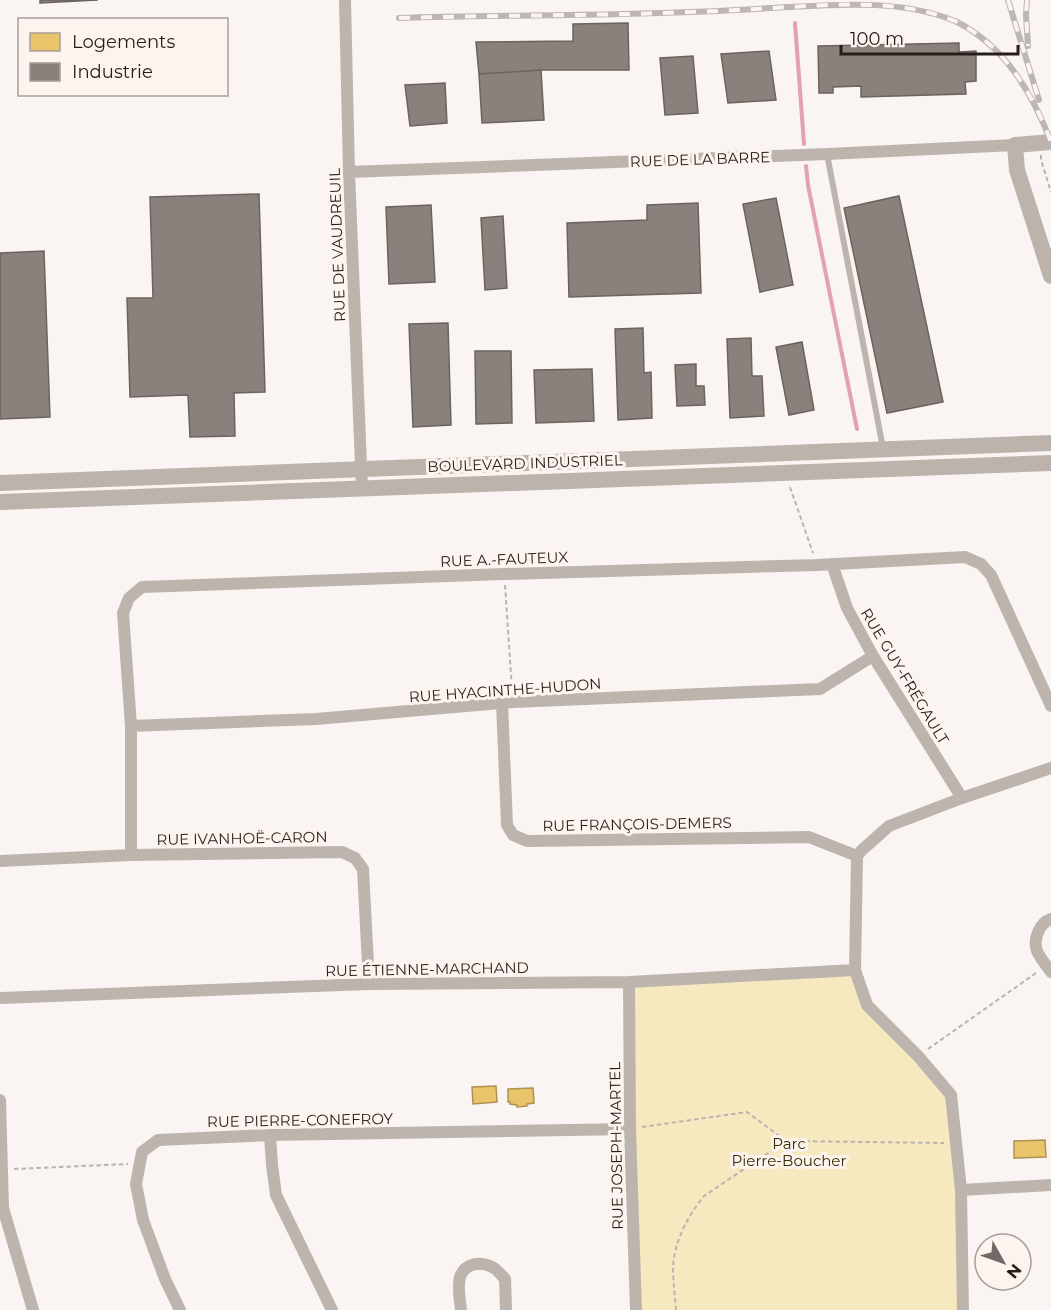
<svg xmlns="http://www.w3.org/2000/svg" width="1051" height="1310" font-family="Montserrat,sans-serif">
  <style>
    .green { fill: #f6e9c0 }
    .homes { fill: #e9c46a; stroke: #ae9252; stroke-width: 1.5 }
    .industry { fill: #8a817c; stroke: #6c635f; stroke-width: 1.5 }
    .lines { fill: none; stroke-linecap: round; stroke-linejoin: round }
    .stream { stroke: #e2a2b1; stroke-width: 4 }
    .path { stroke: #bab4af; stroke-width: 2; stroke-dasharray: 4.5 3; stroke-linecap: butt }
    .lane { stroke: #bdb5ad; stroke-width: 6 }
    .street { stroke: #bdb5ad; stroke-width: 12 }
    .secondary { stroke: #bcb4ac; stroke-width: 16 }
    .rail-casing { stroke: #bdb6b2; stroke-width: 6 }
    .rail { stroke: #fdf4f0; stroke-width: 4; stroke-dasharray: 11; stroke-linecap: butt }
    .labels { text-anchor: middle; dominant-baseline: central; stroke-width: 6; stroke-linejoin: round; paint-order: stroke }
    .street-label { font-size: 15px; fill: #261e1a; stroke: #fdf4f0 }
    .park-label { font-size: 15px; fill: #362d03; stroke: #fdf4f0 }
  </style>
  <rect width="100%" height="100%" fill="#faf5f3"/>
  <path class="green" d="M855,970L867,1005L951,1095L963,1310H636L629,982Z"/>
  <path class="homes" d="M496,1086L497,1102L473,1104L472,1087Z
    M533,1088L534,1103L527,1104V1106L517,1107V1105L510,1104V1102H508V1089Z
    M1045,1140L1046,1157L1014,1158V1141Z"/>
  <path class="industry" d="M40,0H98L40,3Z
    M628,23L629,70H541L479,74L476,42L573,41V24Z
    M959,43V52L976,51V81L965,82L966,94L861,97V86L833,87V93H819L818,46Z
    M769,51L776,100L728,103L721,54Z
    M693,56L698,113L665,115L660,58Z
    M541,70L544,120L482,123L479,74Z
    M445,83L447,123L410,126L405,85Z
    M259,194L265,392L234,393L235,436L190,437L188,395L130,397L127,298H153L150,197Z
    M899,196L943,402L887,413L844,208Z
    M776,198L793,285L760,292L743,204Z
    M698,203L701,293L569,297L567,223L647,220V205Z
    M431,205L435,282L389,284L386,207Z
    M503,216L507,288L485,290L481,218Z
    M44,251L50,417L0,419V253Z
    M448,323L451,425L413,427L409,324Z
    M643,328L644,373L651,372L652,418L618,420L615,329Z
    M751,338L752,376H762L764,416L730,418L727,339Z
    M802,342L814,410L789,415L776,347Z
    M475,351H511L512,423L476,424Z
    M696,364V386H704L705,405L677,406L675,365Z
    M592,369L594,421L536,423L534,370Z"/>
  <g class="lines">
    <path class="stream" d="M795,23L804,144
      M806,166L808,185L857,429"/>
    <path class="path" d="M1041,155V160L1051,192
      M790,487L813,553
      M505,585L512,690
      M928,1049L1036,973
      M642,1127L747,1112L786,1141
      M14,1169L128,1164
      M676,1310C675,1296 673,1282 673,1268C674,1241 688,1216 704,1196L786,1141L944,1143"/>
    <path class="lane" d="M827,154L883,448"/>
    <path class="street" d="M345,0L349,172L362,489
      M349,172L827,154L1015,145
      M832,564L847,608L873,656L962,798
      M502,703L507,825L513,835L527,841L809,837L857,856
      M131,726L316,719L513,702L820,689L873,656
      M131,855V726L123,613L129,598L142,587L504,574L817,565L965,557L981,564L991,575L1051,706
      M0,861L131,855L342,852L355,858L363,869L369,984
      M1051,919C1039,923 1033,940 1037,951C1040,958 1047,966 1051,972
      M629,982L630,1129L636,1310
      M0,998L369,984L629,982L855,970
      M0,1100L3,1208L33,1310
      M270,1135L272,1165L276,1195L332,1310
      M961,1190L1051,1185
      M180,1310L165,1279L143,1220L136,1184L142,1152L158,1140L270,1135L630,1129
      M461,1310C460,1300 457,1287 460,1277C465,1263 480,1261 492,1267C497,1269 501,1275 505,1279L506,1310
      M963,1310L961,1190L951,1095L918,1056L867,1005L855,970L857,856L862,850L889,826L962,798L1051,768"/>
    <path class="secondary" d="M1051,142L1015,145L1017,170L1051,276
      M0,483L1051,443
      M0,502L1051,463"/>
    <g class="rail-casing">
      <path id="rail" d="M1008,0L1039,100
        M1027,0L1026,15L1028,46
        M399,18C496,15 593,16 690,12C723,11 756,9 789,7C844,4 903,0 955,21C1004,45 1032,92 1051,142"/>
    </g>
    <use href="#rail" class="rail"/>
  </g>
  <g class="labels">
    <g class="street-label">
      <text transform="translate(700 159) rotate(-2)">RUE DE LA BARRE</text>
      <text transform="translate(337 245) rotate(-92)">RUE DE VAUDREUIL</text>
      <text transform="translate(525 463) rotate(-2)">BOULEVARD INDUSTRIEL</text>
      <text transform="translate(504 559) rotate(-2)">RUE A.-FAUTEUX</text>
      <text transform="translate(905 676) rotate(59)">RUE GUY-FRÉGAULT</text>
      <text transform="translate(505 690) rotate(-4)">RUE HYACINTHE-HUDON</text>
      <text transform="translate(637 824) rotate(-1)">RUE FRANÇOIS-DEMERS</text>
      <text transform="translate(242 838) rotate(-1)">RUE IVANHOË-CARON</text>
      <text transform="translate(427 969) rotate(-1)">RUE ÉTIENNE-MARCHAND</text>
      <text transform="translate(300 1120) rotate(-1)">RUE PIERRE-CONEFROY</text>
      <text transform="translate(616 1146) rotate(-91)">RUE JOSEPH-MARTEL</text>
    </g>
    <g class="park-label">
      <text x="789" y="1143">Parc<tspan x="789" dy="17">Pierre-Boucher</tspan></text>
    </g>
  </g>
  <rect x="18" y="18" width="210" height="78" fill="#fdf4f0" stroke="#a79e9a" stroke-width="1.5"/>
  <rect x="30" y="33" width="30" height="18" fill="#e9c46a" stroke="#a79e9a" stroke-width="1.5"/>
  <text x="72" y="48" font-size="18" fill="#261e1a">Logements</text>
  <rect x="30" y="63" width="30" height="18" fill="#8a817c" stroke="#a79e9a" stroke-width="1.5"/>
  <text x="72" y="78" font-size="18" fill="#261e1a">Industrie</text>
  <g transform="translate(1003 1262) rotate(130)"><circle r="28" fill="#fdf4f0" stroke="#a79e9a" stroke-width="1.5"/>
  <path d="M0-4.5L10 22L0 15L-10 22Z" fill="#706966"/>
  <text y="-9" font-size="16" font-weight="bold" text-anchor="middle" fill="#261e1a">N</text>
  </g>
  <path d="M841 45v9h177v-9" fill="none" stroke="#261e1a" stroke-width="3"/>
  <text x="850" y="45" font-size="18" fill="#261e1a" stroke="#fdf4f0" stroke-width="4.5" paint-order="stroke">100 m</text>
</svg>
